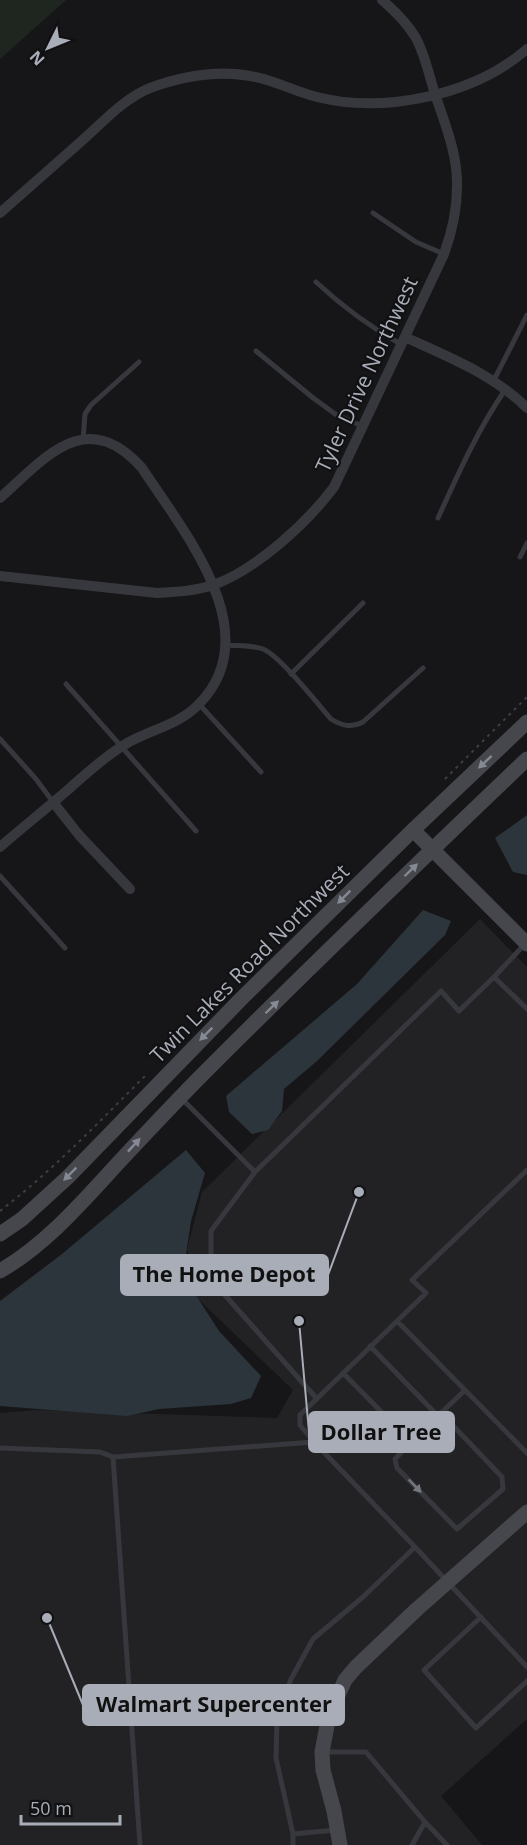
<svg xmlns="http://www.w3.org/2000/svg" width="527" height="1845" font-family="'Open Sans',sans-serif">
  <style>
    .built { fill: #222225 }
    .green { fill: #1e261f }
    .water { fill: #2c353c }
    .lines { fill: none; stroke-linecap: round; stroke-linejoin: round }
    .path { stroke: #3d3f44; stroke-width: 2; stroke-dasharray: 3 4.5; stroke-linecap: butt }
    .lane { stroke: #37383d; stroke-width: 5 }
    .street { stroke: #37383d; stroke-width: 10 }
    .secondary { stroke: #45474d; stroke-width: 15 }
    .oneway { fill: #858993 }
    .oneway2 { fill: #757881 }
    .labels { text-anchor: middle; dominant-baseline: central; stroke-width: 4.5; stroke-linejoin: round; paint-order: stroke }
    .street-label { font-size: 21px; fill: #a8adb8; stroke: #111113 }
    .leader { fill: none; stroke: #a8adb8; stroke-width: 2 }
    .callout-dot { fill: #a8adb8; stroke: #111113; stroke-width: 2 }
    .callout { fill: #a8adb8; stroke: #a8adb8; stroke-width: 2 }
    .callout-label { font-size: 22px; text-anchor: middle; font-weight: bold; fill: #111 }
  </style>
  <rect width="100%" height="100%" fill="#161618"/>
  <path class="built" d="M480,919L527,967V1719L441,1796L482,1845H0V1413L37,1410L277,1418L293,1390L197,1298L187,1249L202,1192Z"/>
  <path class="green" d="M0,0H66L0,59Z"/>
  <path class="water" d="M527,815V875L513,872L495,838Z
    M423,910L451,921L445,935L317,1061L284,1089L282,1111L268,1130L252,1134L229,1112L226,1096L357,984Z
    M186,1150L205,1173L191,1221L183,1275L219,1331L261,1376L251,1398L231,1404L159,1409L127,1416L0,1406V1301L62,1254Z"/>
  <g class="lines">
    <path class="path" d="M445,779L527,697
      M0,1211C52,1171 98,1123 145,1076"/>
    <path class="lane" d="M373,213L416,242L444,254
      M316,282C343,307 370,327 402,345
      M256,351L312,397L335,414L362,426
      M494,380L527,315
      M83,440L85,414L91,405L139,362
      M438,518C458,474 477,431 505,390
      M520,557L527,543
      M226,645C238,646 252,645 263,649C280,656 317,703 331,719C342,726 351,728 363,722L423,668
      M291,674L363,603
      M66,684L196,831
      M199,704L261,772
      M0,739L36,779L53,802
      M0,876L65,948
      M494,977L524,945
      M182,1099L255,1172
      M397,1321L527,1453
      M370,1346L438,1416L464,1391
      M343,1373L411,1442L438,1416
      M317,1399L224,1294L211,1268V1231L255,1172L441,991L459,1011L494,977L527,1009
      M411,1442L395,1459L397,1468L457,1529L503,1489L502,1477L441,1413
      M0,1448L100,1452L113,1457L314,1442L300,1425V1415L426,1293L412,1280L527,1170
      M113,1457L140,1845
      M415,1547L527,1667
      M481,1617L424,1670L476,1728L527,1681
      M323,1752H366L425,1822L412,1845
      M425,1822L447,1845
      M293,1834L336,1830
      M293,1845V1834L276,1758L277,1718L291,1679L313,1639L363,1597L415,1547L314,1442"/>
    <path class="street" d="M0,213C28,188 57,163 85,138C105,120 125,98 150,88C188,74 231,68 270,81C286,86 301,93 317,97C385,114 474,95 527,49
      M405,337C448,357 493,374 527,408
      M0,498C45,458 86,405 142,468C183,531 269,633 199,704C178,726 148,730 124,745C104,757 87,773 70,788C47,808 23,827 0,847
      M0,576L157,593C176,592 195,591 213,585C256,570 307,523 334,487L444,254C452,232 457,211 457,187C458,155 445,124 435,94C429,75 425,55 416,38C407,23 395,11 382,0
      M53,802L79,835L130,889"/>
    <path class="secondary" d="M413,830L527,944
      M0,1234L22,1219L68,1177L242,998L413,830L527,722
      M0,1271C47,1244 84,1200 120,1161C148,1131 176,1101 205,1072C311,966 419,862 527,759
      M340,1845L334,1811L323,1770L322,1752L329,1715L345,1680L356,1667L416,1610L527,1512"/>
  </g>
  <defs><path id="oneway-solid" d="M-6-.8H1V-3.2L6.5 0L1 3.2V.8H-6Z" transform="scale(1.5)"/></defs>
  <g class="oneway">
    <use href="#oneway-solid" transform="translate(485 762) rotate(137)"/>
    <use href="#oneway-solid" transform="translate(411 870) rotate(-44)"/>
    <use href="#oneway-solid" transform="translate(344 897) rotate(135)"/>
    <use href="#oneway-solid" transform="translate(272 1007) rotate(-44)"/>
    <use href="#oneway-solid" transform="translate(206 1034) rotate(135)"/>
    <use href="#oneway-solid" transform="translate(134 1145) rotate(-47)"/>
    <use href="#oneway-solid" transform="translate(70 1174) rotate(135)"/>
  </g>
  <use class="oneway2" href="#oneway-solid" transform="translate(415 1486) rotate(46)"/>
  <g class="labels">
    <g class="street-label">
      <text transform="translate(366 374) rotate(-65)">Tyler Drive Northwest</text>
      <text transform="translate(249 963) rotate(-45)">Twin Lakes Road Northwest</text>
    </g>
  </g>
  <path class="leader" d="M359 1192L328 1275M299 1321L309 1432M47 1618L83 1705"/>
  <g class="callout-dot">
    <circle cx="359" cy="1192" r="6"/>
    <circle cx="299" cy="1321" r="6"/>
    <circle cx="47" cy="1618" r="6"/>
  </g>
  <g class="callout">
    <rect x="121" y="1255" width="207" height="40" rx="6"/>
    <rect x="309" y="1412" width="145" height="40" rx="6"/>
    <rect x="83" y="1685" width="261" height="40" rx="6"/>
  </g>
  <g class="callout-label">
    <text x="224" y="1282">The Home Depot</text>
    <text x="381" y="1440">Dollar Tree</text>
    <text x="214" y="1712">Walmart Supercenter</text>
  </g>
  <g transform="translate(48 48) rotate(227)" stroke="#111113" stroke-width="4.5" paint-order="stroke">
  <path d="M0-4.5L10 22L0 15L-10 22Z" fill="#a8adb8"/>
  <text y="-9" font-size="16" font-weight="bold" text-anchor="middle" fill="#a8adb8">N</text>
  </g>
  <path d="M21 1815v9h99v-9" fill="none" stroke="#a8adb8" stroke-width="3"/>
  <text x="30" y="1815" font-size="18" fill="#a8adb8" stroke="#111113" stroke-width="4.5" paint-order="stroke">50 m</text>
</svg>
